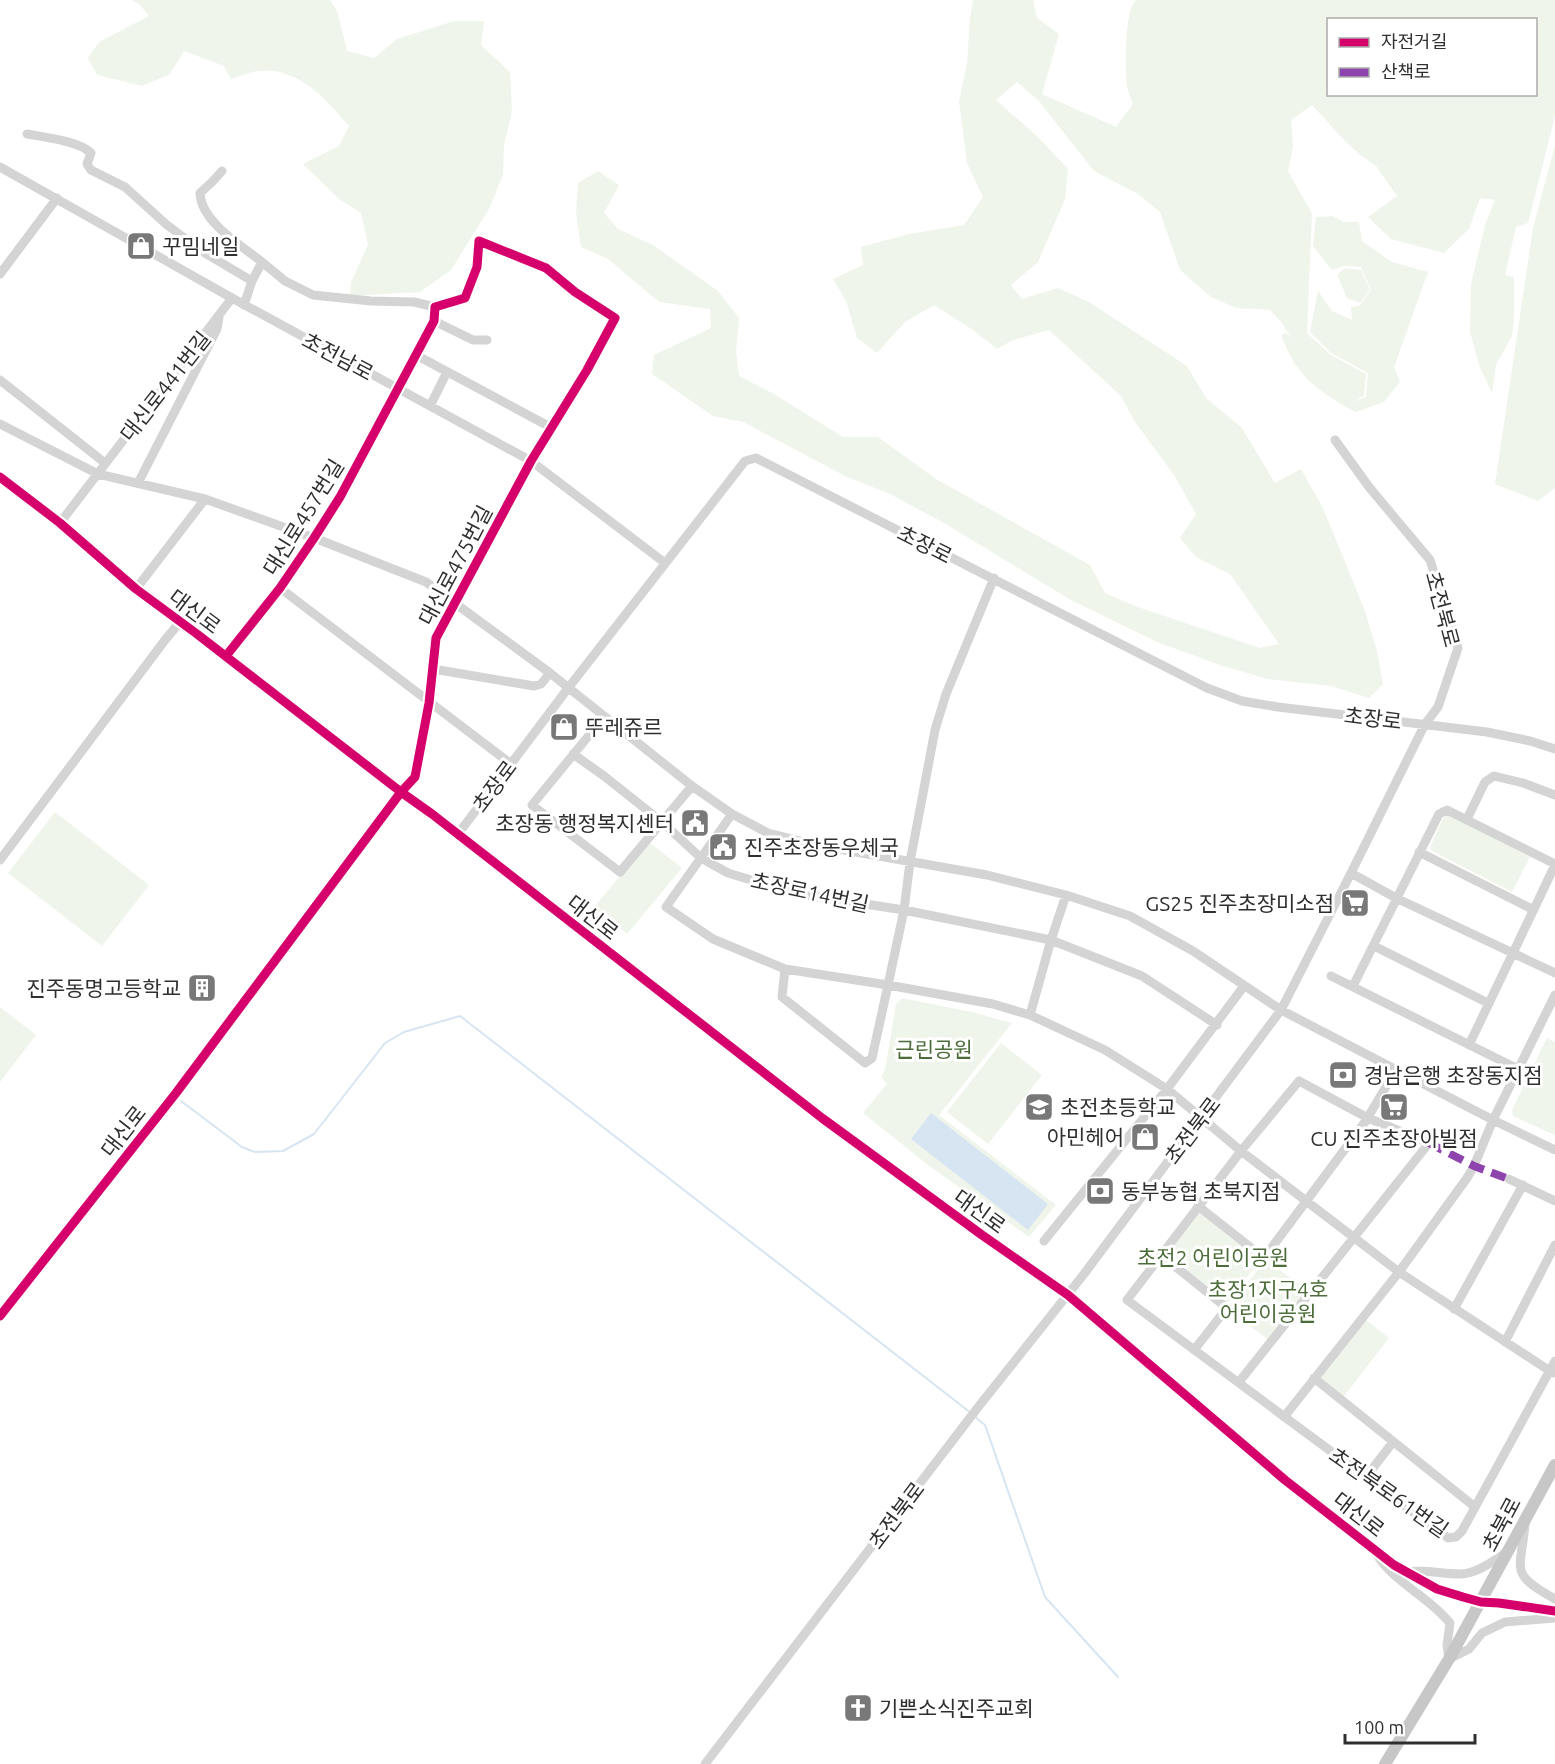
<svg xmlns="http://www.w3.org/2000/svg" width="1555" height="1764" font-family="Ubuntu,'Noto Sans KR',sans-serif">
  <style>
    .green { fill: #f0f5eb; fill-rule: evenodd }
    .water { fill: #d7e5f3 }
    .lines { fill: none; stroke-linecap: round; stroke-linejoin: round }
    .stream { stroke: #d7e5f3; stroke-width: 2 }
    .minor { stroke: #d4d4d4; stroke-width: 9 }
    .major { stroke: #c7c7c7; stroke-width: 12 }
    .quiet { stroke: #8e44ad; stroke-width: 8; stroke-dasharray: 15 8; stroke-linecap: butt }
    .cycleway-casing { stroke: #fff; stroke-width: 13 }
    .cycleway { stroke: #d6006c; stroke-width: 9 }
    .labels { text-anchor: middle; dominant-baseline: central; stroke-width: 6; stroke-linejoin: round; paint-order: stroke }
    .poi-label { font-size: 21px; fill: #2f2f2f; stroke: #fff; text-anchor: start }
    .street-label { font-size: 21px; fill: #2f2f2f; stroke: #fff }
    .park-label { font-size: 21px; fill: #4c6d39; stroke: #fff }
  </style>
  <rect width="100%" height="100%" fill="#fff"/>
  <path class="green" d="M132,0H330L337,11L347,51L374,58L397,39L454,21H484L481,45L510,72L512,111L504,145L503,175L489,209L451,270L420,292L350,296L351,282L368,245L361,213L339,199L303,164L339,146L349,126C326,99 297,66 258,71C249,72 239,77 231,79L224,66L184,51L170,74L142,86L97,75L88,58L99,42L149,16L140,5Z
    M973,0H1033L1037,18L1059,34L1042,94L1116,127L1133,104C1131,98 1128,92 1127,86C1125,69 1124,11 1136,0H1555V116L1528,223L1516,227L1505,275L1514,277V321L1512,336L1496,365L1492,393L1480,368L1470,332L1471,284L1485,225L1495,200L1480,198L1469,229L1444,253L1391,239L1368,217L1397,196L1376,166L1359,154L1343,139L1312,105L1291,120L1293,147L1288,171L1312,214L1307,333L1331,355L1366,374L1364,396L1354,402L1366,397L1368,373L1331,353L1310,332L1318,291L1332,311L1352,320L1351,307L1359,306L1371,290L1361,267L1344,266L1332,270L1313,246L1316,217L1333,216L1344,222H1359L1362,241L1392,262L1428,272L1394,367L1400,382L1384,402L1356,412C1319,393 1295,375 1281,335L1286,333L1291,339L1282,323L1270,310L1236,308L1211,297L1180,270L1160,212L1138,194L1094,171L1038,100L1017,82L996,100L1038,137L1068,169L1065,199L1038,262L1011,285L1022,299L1058,288L1089,302L1187,366L1206,398L1242,428L1275,483L1301,469L1323,508L1365,611L1377,651L1383,684L1369,698L1331,686L1268,679L1223,666L1157,642L1069,599L944,523L890,494L847,477L743,422L713,416L652,374L654,355L711,328L710,309L659,302L608,259L581,247L576,212L578,183L598,171L619,185L604,213L618,229L653,245L718,291L739,318L736,352L739,376L774,394L843,437H878L936,479L1090,565L1105,593L1135,606L1260,648L1279,644L1230,574L1196,557L1180,538L1196,514L1174,475L1135,422L1121,396L1049,330L1013,340L997,349L973,330L934,305L905,322L877,353L857,338L846,301L833,279L863,265L861,247L909,234L964,225L983,197L967,163L959,101L967,63L970,19ZM1328,20H1536V94H1328Z
    M1555,145V488L1538,501L1495,484L1533,228Z
    M1345,268L1361,270L1370,290L1360,303L1347,298L1337,275Z
    M55,812L149,885L102,946L8,873Z
    M1448,815L1530,857L1512,892L1432,851L1430,847L1443,818Z
    M649,842L682,868L627,934L594,907Z
    M902,998L972,1012L1012,1023L939,1115L1056,1205L1029,1237L928,1165L863,1113L887,1084L881,1077L885,1070L896,1004Z
    M0,1007L36,1035L0,1082Z
    M1547,1038L1555,1042V1135L1513,1116L1512,1110Z
    M1001,1043L1042,1075L988,1144L947,1112Z
    M1199,1213L1260,1260L1228,1302L1167,1254Z
    M1266,1260L1310,1292L1271,1342L1227,1308Z
    M1362,1317L1389,1338L1342,1399L1316,1378Z"/>
  <path class="water" d="M931,1113L1048,1204L1028,1230L911,1139Z"/>
  <g class="lines">
    <path class="stream" d="M181,1101L242,1147L255,1152L283,1151L314,1134L385,1043L404,1032L460,1016L971,1413
      M975,1417L985,1425L1045,1597L1118,1677"/>
    <path class="minor" d="M27,134C44,137 79,141 91,153L87,164L91,170L125,187L167,225L203,252L252,281L244,305
      M0,167L232,298L531,461L665,563
      M222,171L212,182L200,193C201,222 241,245 262,262
      M0,274L57,198
      M252,281L262,262L285,281L313,295L371,301L414,302L435,307
      M434,321L473,340H487
      M416,355L552,428
      M0,380L105,463
      M430,406L447,372
      M0,424L98,474L205,499L317,539L426,582L550,673L692,786L732,814L768,833L816,845L987,875L1066,895L1130,916L1193,951L1281,1010L1493,1120L1555,1150
      M0,477L60,523L136,589L197,634L401,792L432,814L822,1118L982,1235L1068,1295L1285,1480L1394,1565L1437,1589L1463,1597L1481,1602L1499,1603L1555,1611
      M138,483L217,329L219,317
      M60,523L232,298
      M994,578L946,694L935,730L910,862L904,910L1051,940L1066,895
      M280,588L511,764
      M136,589L205,499
      M433,669L534,686L541,684L550,673
      M604,717L532,805L620,872L692,786
      M573,754L604,776L662,822L701,858L728,873L794,893L904,910L888,985L993,1004L1030,1015L1105,1050L1167,1089L1241,1151L1399,1272L1553,1373
      M732,814L666,907L713,939L785,969
      M1467,819L1485,782L1494,776L1523,783L1555,795
      M458,834L569,687L745,461L756,458L1207,688L1242,701L1278,707L1487,732L1530,741L1555,749
      M1419,852L1534,910
      M0,860L165,640L180,622
      M1351,873L1396,898L1555,973
      M1374,946L1488,1003
      M785,969L888,985L872,1058L865,1063L782,997Z
      M1331,976L1518,1069
      M1353,986L1439,814L1447,810L1555,864
      M1030,1015L1051,940L1142,976L1217,1025
      M1469,1045L1555,865
      M1509,1179L1555,1201
      M1198,1206L1264,1258L1365,1122L1396,1070
      M1044,1241L1167,1089L1244,986
      M1161,1255L1227,1308L1194,1350
      M1454,1309L1523,1185
      M0,1316L176,1093L401,792L415,777L429,703L436,638L531,461L587,370L615,318L575,292L546,268L479,241L477,267L465,298L435,307L434,321L340,497L314,538L280,588L226,656
      M1505,1342L1555,1245
      M1314,1378L1475,1507
      M1239,1382L1429,1143L1368,1118L1299,1081L1241,1151L1127,1300L1448,1538L1456,1537L1462,1531L1555,1361
      M1284,1417L1399,1272L1467,1178L1474,1166L1493,1120L1555,995
      M1366,1477L1393,1442
      M1525,1524C1521,1571 1508,1573 1555,1599
      M1377,1555C1396,1584 1428,1596 1450,1623L1447,1645L1449,1659L1469,1649L1482,1633L1505,1622L1555,1618
      M1407,1572C1426,1569 1441,1574 1459,1574C1477,1574 1493,1561 1507,1552
      M705,1764L979,1406L1084,1274L1281,1010L1351,873L1425,724L1438,707L1458,648L1430,560L1369,487L1335,440"/>
    <path class="major" d="M1385,1764L1449,1659L1555,1465"/>
    <path class="quiet" d="M1429,1143L1474,1166L1509,1179"/>
    <g class="cycleway-casing">
      <path id="cycleway" d="M0,477L60,523L136,589L197,634L401,792L432,814L822,1118L982,1235L1068,1295L1285,1480L1394,1565L1437,1589L1463,1597L1481,1602L1499,1603L1555,1611
        M0,1316L176,1093L401,792L415,777L429,703L436,638L531,461L587,370L615,318L575,292L546,268L479,241L477,267L465,298L435,307L434,321L340,497L314,538L280,588L226,656"/>
    </g>
    <use href="#cycleway" class="cycleway"/>
  </g>
  <defs>
    <g id="shop-square" transform="scale(1.5)"><rect x="-9" y="-9" width="18" height="18" rx="4" fill="#787878" stroke="#fff"/><path d="M-5-2.5h2.3a2.7 3.5 0 0 1 5.4 0H5L5.5 6h-11ZM-1.5-2.5h3a1.5 2.3 0 0 0-3 0Z" fill="#fff"/></g>
    <g id="civic-square" transform="scale(1.5)"><rect x="-9" y="-9" width="18" height="18" rx="4" fill="#787878" stroke="#fff"/><path d="M-.6-6.5H3V-4.5H.6V-3L4-1V1h2V6H-6V1h2V-1L-.6-3ZM-1.2 2.5V6h2.4V2.5Z" fill="#fff"/></g>
    <g id="supermarket-square" transform="scale(1.5)"><rect x="-9" y="-9" width="18" height="18" rx="4" fill="#787878" stroke="#fff"/><path d="M-6-5.5h2.5l.6 2H6L4.5 2H-2.5L-4.4-4H-6ZM-1.5 3.2a1.3 1.3 0 1 0 .1 0ZM3 3.2a1.3 1.3 0 1 0 .1 0Z" fill="#fff"/></g>
    <g id="building-square" transform="scale(1.5)"><rect x="-9" y="-9" width="18" height="18" rx="4" fill="#787878" stroke="#fff"/><path d="M-4-6H4V6H1V3H-1V6H-4ZM-2.5-4.3h1.7v1.8h-1.7ZM.8-4.3h1.7v1.8H.8ZM-2.5-1h1.7V.8h-1.7ZM.8-1h1.7V.8H.8Z" fill="#fff"/></g>
    <g id="bank-square" transform="scale(1.5)"><rect x="-9" y="-9" width="18" height="18" rx="4" fill="#787878" stroke="#fff"/><path d="M-6-4H6V4H-6ZM0-2.3a2.3 2.3 0 1 0 0 4.6a2.3 2.3 0 1 0 0-4.6Z" fill="#fff"/></g>
    <g id="school-square" transform="scale(1.5)"><rect x="-9" y="-9" width="18" height="18" rx="4" fill="#787878" stroke="#fff"/><path d="M0-5L7-2L0 1L-7-2ZM-4 1L0 2.5L4 1V4Q0 6-4 4Z" fill="#fff"/></g>
    <g id="church-square" transform="scale(1.5)"><rect x="-9" y="-9" width="18" height="18" rx="4" fill="#787878" stroke="#fff"/><path d="M-1.2-6h2.4v3.5h3.3v2.4h-3.3V6h-2.4V-.1h-3.3v-2.4h3.3Z" fill="#fff"/></g>
  </defs>
  <g fill-rule="evenodd">
    <use href="#shop-square" x="141" y="246"/>
    <use href="#shop-square" x="564" y="727"/>
    <use href="#civic-square" x="695" y="823"/>
    <use href="#civic-square" x="723" y="847"/>
    <use href="#supermarket-square" x="1355" y="903"/>
    <use href="#building-square" x="202" y="988"/>
    <use href="#bank-square" x="1343" y="1075"/>
    <use href="#school-square" x="1039" y="1107"/>
    <use href="#supermarket-square" x="1394" y="1107"/>
    <use href="#shop-square" x="1145" y="1137"/>
    <use href="#bank-square" x="1100" y="1191"/>
    <use href="#church-square" x="858" y="1708"/>
  </g>
  <g class="labels">
    <g class="poi-label">
      <text x="162" y="246">꾸밈네일</text>
      <text x="585" y="727">뚜레쥬르</text>
      <text x="674" y="823" text-anchor="end">초장동 행정복지센터</text>
      <text x="744" y="847">진주초장동우체국</text>
      <text x="1334" y="903" text-anchor="end">GS25 진주초장미소점</text>
      <text x="181" y="988" text-anchor="end">진주동명고등학교</text>
      <text x="1364" y="1075">경남은행 초장동지점</text>
      <text x="1060" y="1107">초전초등학교</text>
      <text x="1124" y="1137" text-anchor="end">아민헤어</text>
      <text x="1394" y="1138" text-anchor="middle">CU 진주초장아빌점</text>
      <text x="1121" y="1191">동부농협 초북지점</text>
      <text x="879" y="1708">기쁜소식진주교회</text>
    </g>
    <g class="street-label">
      <text transform="translate(338 356) rotate(28)">초전남로</text>
      <text transform="translate(165 386) rotate(-52)">대신로441번길</text>
      <text transform="translate(303 517) rotate(-58)">대신로457번길</text>
      <text transform="translate(925 544) rotate(27)">초장로</text>
      <text transform="translate(455 565) rotate(-62)">대신로475번길</text>
      <text transform="translate(1443 609) rotate(75)">초전북로</text>
      <text transform="translate(195 611) rotate(37)">대신로</text>
      <text transform="translate(1373 718) rotate(7)">초장로</text>
      <text transform="translate(494 786) rotate(-53)">초장로</text>
      <text transform="translate(810 892) rotate(12)">초장로14번길</text>
      <text transform="translate(593 917) rotate(38)">대신로</text>
      <text transform="translate(1192 1130) rotate(-53)">초전북로</text>
      <text transform="translate(123 1131) rotate(-52)">대신로</text>
      <text transform="translate(980 1211) rotate(36)">대신로</text>
      <text transform="translate(1389 1492) rotate(35)">초전북로61번길</text>
      <text transform="translate(1359 1514) rotate(38)">대신로</text>
      <text transform="translate(896 1515) rotate(-53)">초전북로</text>
      <text transform="translate(1501 1524) rotate(-62)">초북로</text>
    </g>
    <g class="park-label">
      <text x="934" y="1049">근린공원</text>
      <text x="1213" y="1257">초전2 어린이공원</text>
      <text x="1268" y="1289">초장1지구4호<tspan x="1268" dy="24">어린이공원</tspan></text>
    </g>
  </g>
  <rect x="1327" y="18" width="210" height="78" fill="#ffffff" stroke="#acacac" stroke-width="1.5"/>
  <rect x="1339" y="38" width="30" height="9" fill="#d6006c" stroke="#acacac" stroke-width="1.5"/>
  <text x="1381" y="48" font-size="18" fill="#2f2f2f">자전거길</text>
  <rect x="1339" y="68" width="30" height="9" fill="#8e44ad" stroke="#acacac" stroke-width="1.5"/>
  <text x="1381" y="78" font-size="18" fill="#2f2f2f">산책로</text>
  <path d="M1345 1734v9h130v-9" fill="none" stroke="#2f2f2f" stroke-width="3"/>
  <text x="1354" y="1734" font-size="18" fill="#2f2f2f" stroke="#ffffff" stroke-width="4.5" paint-order="stroke">100 m</text>
</svg>
